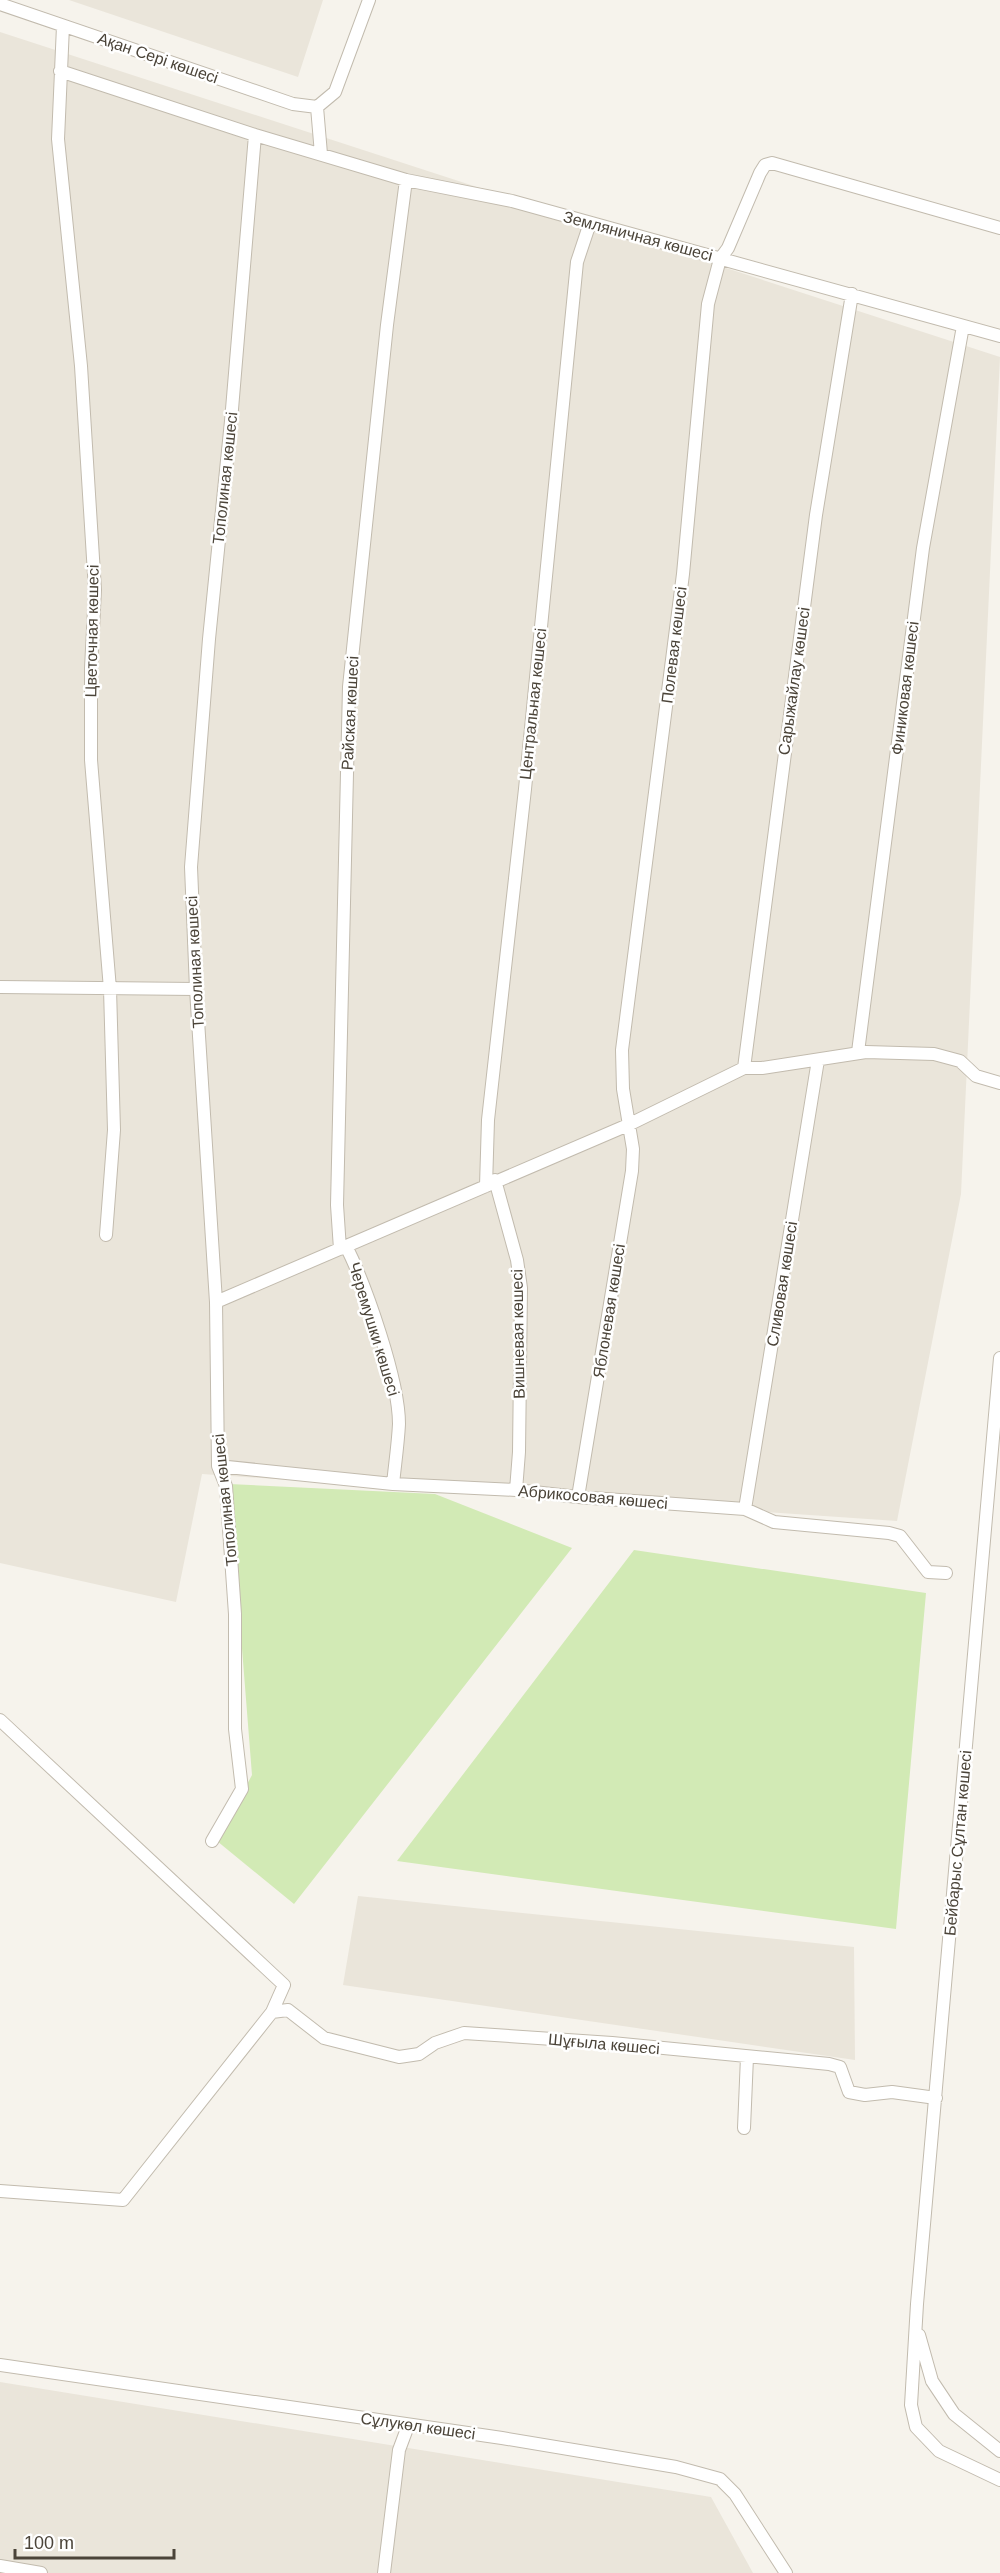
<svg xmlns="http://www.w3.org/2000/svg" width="1000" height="2573" font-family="Arial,sans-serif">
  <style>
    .residential { fill: #eae5da }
    .green { fill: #d2eab5 }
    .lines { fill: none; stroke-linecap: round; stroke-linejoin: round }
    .minor-casing { stroke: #c2bbae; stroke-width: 14 }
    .minor { stroke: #fff; stroke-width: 12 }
    .labels { text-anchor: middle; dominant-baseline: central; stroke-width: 5; stroke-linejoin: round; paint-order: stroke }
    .street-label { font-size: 16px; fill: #4b4439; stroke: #fff }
  </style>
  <rect width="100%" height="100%" fill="#f6f3ec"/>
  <path class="residential" d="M69,0H323L298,77Z
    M0,32L1000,357L961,1194L897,1521L202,1474L176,1602L0,1563Z
    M358,1896L854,1947L855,2060L343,1985Z
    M0,2382L711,2497L753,2573H0Z"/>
  <path class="green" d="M229,1484L435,1494L572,1548L294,1904L217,1841L252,1775Z
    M634,1550L926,1593L896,1929L397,1861Z"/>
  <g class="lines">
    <g class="minor-casing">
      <path id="minor" d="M0,4L293,104L317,107
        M63,26L58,139L81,366L95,590L91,668V760L110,989L114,1130L106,1235
        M60,71L255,135L406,180L512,201L1000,336
        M317,107L335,92L369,0
        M317,107L321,154
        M0,987L196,989
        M858,1052L923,548L963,326
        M744,1068L816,515L852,294
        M495,1180L517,1260L521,1288L519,1452L516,1490
        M486,1186L488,1120L525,789L577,262L590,223
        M346,1246C366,1286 399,1380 399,1424C398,1444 395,1464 393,1484
        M340,1249L337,1205L349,687L387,325L406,180
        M216,1302L628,1125L744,1068H762L866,1052L934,1054L960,1061L976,1076L1000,1083
        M1000,1358L917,2304L911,2405L916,2427L939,2451L1000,2480
        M218,1466L393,1484L516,1490L578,1497L745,1509L774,1522L889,1533L900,1536L928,1572L946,1573
        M578,1497L632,1171L633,1149L623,1089L622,1050L683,574L708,304L720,259L728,248L760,173L765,165L772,163L1000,228
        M745,1509L818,1060
        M0,1720L284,1985L272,2012L123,2200L0,2191
        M212,1841L242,1789L235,1729V1614L226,1486L218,1466L216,1302L196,989L191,867L209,639L231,421L255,135
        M272,2012L288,2010L324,2038L399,2057L419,2054L435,2043L464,2033L612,2043L829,2064L840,2067L849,2092L865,2095L892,2092L936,2098
        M744,2128L747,2057
        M919,2335L932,2381L954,2414L1000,2451
        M0,2365L502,2438L676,2467L720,2479L735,2494L786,2573
        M0,2566L41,2573
        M384,2573L399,2450L408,2426"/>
    </g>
    <use href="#minor" class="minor"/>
  </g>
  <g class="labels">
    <g class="street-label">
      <text transform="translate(158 58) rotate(19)">Ақан Сері көшесі</text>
      <text transform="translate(638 236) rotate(15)">Земляничная көшесі</text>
      <text transform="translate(225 478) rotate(-84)">Тополиная көшесі</text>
      <text transform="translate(92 631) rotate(-89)">Цветочная көшесі</text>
      <text transform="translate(674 645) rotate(-83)">Полевая көшесі</text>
      <text transform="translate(794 681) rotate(-82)">Сарыжайлау көшесі</text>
      <text transform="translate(905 688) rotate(-83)">Финиковая көшесі</text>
      <text transform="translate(533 704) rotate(-84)">Центральная көшесі</text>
      <text transform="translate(350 713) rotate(-87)">Райская көшесі</text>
      <text transform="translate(195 962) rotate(-93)">Тополиная көшесі</text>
      <text transform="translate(782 1284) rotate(-81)">Сливовая көшесі</text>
      <text transform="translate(609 1311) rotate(-81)">Яблоневая көшесі</text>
      <text transform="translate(374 1329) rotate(73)">Черемушки көшесі</text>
      <text transform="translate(518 1334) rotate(-91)">Вишневая көшесі</text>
      <text transform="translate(593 1497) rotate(5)">Абрикосовая көшесі</text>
      <text transform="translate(225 1500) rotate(-96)">Тополиная көшесі</text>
      <text transform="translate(958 1843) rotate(-85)">Бейбарыс Сұлтан көшесі</text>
      <text transform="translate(604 2044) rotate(5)">Шұғыла көшесі</text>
      <text transform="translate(418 2426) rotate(8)">Сұлукөл көшесі</text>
    </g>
  </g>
  <path d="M15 2549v9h159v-9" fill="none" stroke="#4b4439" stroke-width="3"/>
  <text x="24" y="2549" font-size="18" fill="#4b4439" stroke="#ffffff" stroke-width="4.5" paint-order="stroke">100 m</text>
</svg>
